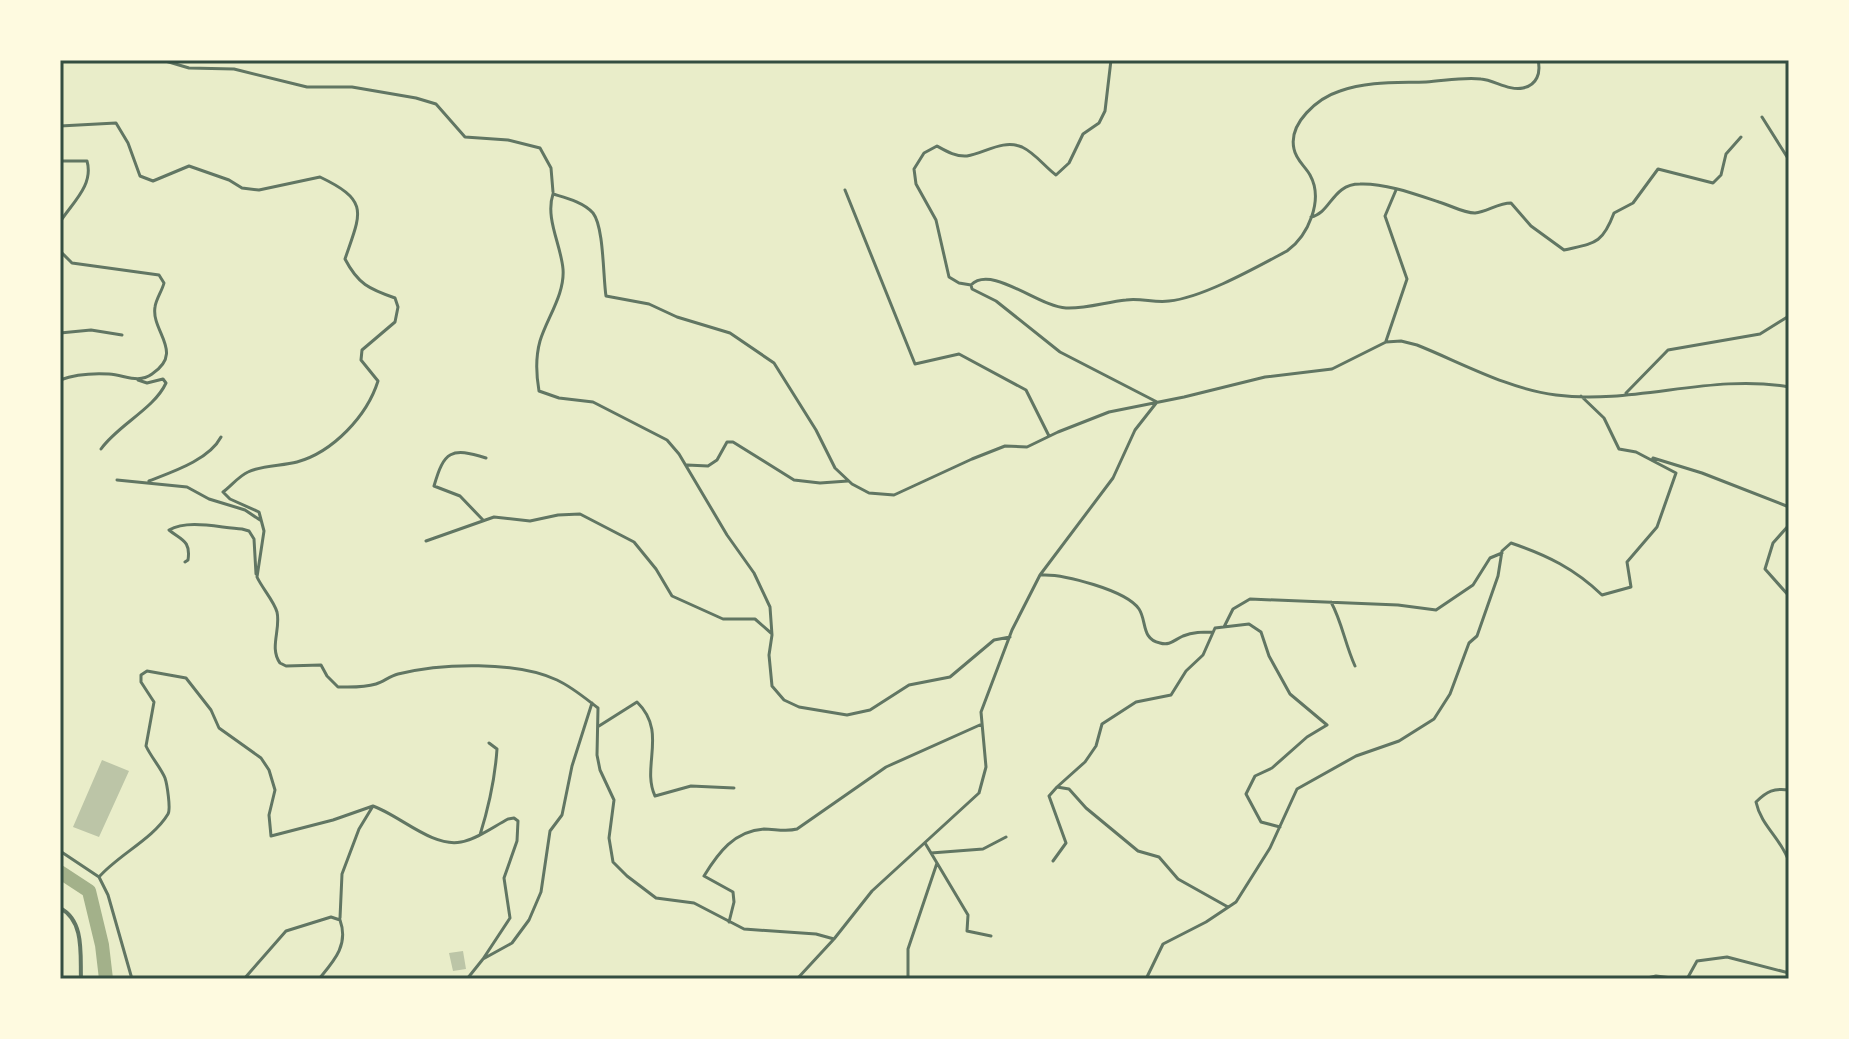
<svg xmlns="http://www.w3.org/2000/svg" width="1849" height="1039" font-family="Roboto,sans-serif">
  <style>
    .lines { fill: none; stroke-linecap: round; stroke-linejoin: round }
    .river { stroke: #a3b18a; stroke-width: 14 }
    .building { fill: #bcc5a7 }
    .minor { stroke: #617663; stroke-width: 3 }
    .tertiary { stroke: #617663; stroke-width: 4 }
    .neatline { fill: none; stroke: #344e41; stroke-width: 3 }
  </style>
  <rect width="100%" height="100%" fill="#e9edc9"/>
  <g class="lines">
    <path class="river" d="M60,872L89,891L102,945L106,979"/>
  </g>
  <path class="building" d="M102,760L129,771L99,837L73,827Z
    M463,951L466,969L453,971L449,953Z"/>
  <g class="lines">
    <path class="minor" d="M162,60L189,68L234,69L307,87H352L416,98L436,104L465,137L508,140L540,148L551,168L553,192
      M1762,117L1789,160
      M60,126L116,123L128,143L140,176L153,181L189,166L229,180L242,188L259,190L320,177C370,201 361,212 345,259C358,284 369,289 395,298L398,307L395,322L362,350L361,360L378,381C367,416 333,452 297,462C282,466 262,465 248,472C239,476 231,486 223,492L230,499L259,512L264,531L257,577C262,588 274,601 277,612C281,629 269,648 280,663L286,666L321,665L327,676L338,687C351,687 363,688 376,684C383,682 390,676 398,674C442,663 516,661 557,680C572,687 585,698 598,708L597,755L600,770L614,800L609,838L613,862L627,876L656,898L694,903L744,929L816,934L834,939
      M60,161H87C94,185 72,203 60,222
      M1789,180V201
      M845,190L915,364L959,354L1026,390L1049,436
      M1311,217C1331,213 1332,184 1360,184C1385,183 1415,194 1439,202C1450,205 1463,213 1475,213C1487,212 1498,203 1511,203L1531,226L1564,250C1594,243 1602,245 1614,213L1633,203L1658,169L1713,183L1721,175L1726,154L1741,137
      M60,251L72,263L159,275L164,283C162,291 156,299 155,307C151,332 185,352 152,374C138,384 125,375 109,374C92,373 76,374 60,380
      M971,285L959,283L949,277L936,220L916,184L914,169L924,153L937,146C946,151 956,157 967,156C985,153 1003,139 1022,147C1035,153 1045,167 1056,175L1069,163L1083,134L1099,123L1105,111L1111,60
      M60,333L91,330L122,335
      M1386,341L1407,279L1385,216L1396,190
      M1626,393L1668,350L1760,334L1789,316
      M1157,402L1060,352L996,301L972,289L971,285C991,264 1039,307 1066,308C1086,309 1106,302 1126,300C1141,298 1155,303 1169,301C1202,298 1257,267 1287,251C1308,236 1324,200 1310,175C1305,166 1296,160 1294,149C1288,123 1318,98 1340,91C1368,81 1397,83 1426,82C1444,81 1462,77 1481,79C1494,80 1509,91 1523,88C1537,85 1541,73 1538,60
      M101,449C118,425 154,409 166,383L163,379L147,383L138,380
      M1653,458L1702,473L1789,507
      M687,465L708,466L717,460L727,442H733L794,480L820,483L848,481
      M117,480L187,487L209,499L245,510L260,520
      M149,481C172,472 209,460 221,437
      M483,520L460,496L434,486C444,451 451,447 486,458
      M1789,525L1773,543L1765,569L1789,596
      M426,541L494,517L530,521L558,515L580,514L634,542L656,569L672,596L723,619H755L771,633
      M185,562L188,560C191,540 181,540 169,530C189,519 220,528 242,529L249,531L254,539L256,574
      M1042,575C1063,574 1126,590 1139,609C1147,621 1141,639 1160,643C1170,646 1174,640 1183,636C1193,632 1202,632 1213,632
      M1331,602C1342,622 1345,644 1355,666
      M1224,627L1233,609L1250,599L1398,605L1436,610L1473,585L1490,558L1502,553
      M1010,637L994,640L950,677L909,685L870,710L847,715L799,707L784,700L772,686L769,655L772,635L770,607L754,573L727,535L679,454L667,440L593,402L559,398L539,391C536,374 535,359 540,341C547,318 565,294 563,269C561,245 545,218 553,194C566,198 583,202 593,213C604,227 603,277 606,296L649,304L677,317L730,333L774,363L816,430L835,468L852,484L869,493L894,495L972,459L1005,446L1027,447L1058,432L1109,412L1184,397L1265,377L1332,369L1386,342L1401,341L1417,345C1462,363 1508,389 1556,395C1634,405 1712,373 1789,387
      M599,726L637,702C668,732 641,766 655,796L691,786L734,788
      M1057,787L1085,762L1096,746L1102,724L1136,702L1171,695L1186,671L1203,655L1215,628L1249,624L1261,632L1269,656L1290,694L1327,725L1307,737L1272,768L1255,776L1246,794L1261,822L1280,827
      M1789,790C1774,788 1767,791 1756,802C1761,826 1782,839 1789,862
      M480,835C489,806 495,779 497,749L489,743
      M60,851L99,877L108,895L132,979
      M931,853L983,849L1006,837
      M1053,861L1066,843L1049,796L1057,787L1069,789L1086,808L1138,851L1159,857L1178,879L1228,907
      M937,863L968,915L967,931L991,936
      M99,877C118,855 153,839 168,814C171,809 167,784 165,778C161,768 151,757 146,746L154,702L141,682V675L147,671L186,678L211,710L219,728L261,758L269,770L275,790L269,815L271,836L333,820L373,806C399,815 433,848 461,842C477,839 493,827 508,819L514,818L518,821L517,841L504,878L510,918L483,959
      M340,918L342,874L359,829L373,806
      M729,922L734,902L733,892L704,876C718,853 734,831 764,829C775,829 786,832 797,829L886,767L982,724
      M244,979L286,931L331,917L340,920C349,945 334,961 319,979
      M467,979L483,959L512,943L529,920L541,892L550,831L562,815L572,766L592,703
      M797,979L834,939L872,891L979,793L986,767L981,712L1012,630L1040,575L1113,478L1135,430L1157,402
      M908,979V949L937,863L925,843
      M1146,979L1163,944L1206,922L1236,902L1270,848L1297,789L1356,756L1399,741L1434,719L1450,694L1469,643L1477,636L1498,576L1502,551L1511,543C1547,555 1575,569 1602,595L1631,587L1627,562L1657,527L1676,473L1636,452L1619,449L1604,418L1581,396
      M1643,979L1656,976L1680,979
      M1687,979L1697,961L1727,957L1789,973"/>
    <path class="tertiary" d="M60,908C85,921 80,955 81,979"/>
  </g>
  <rect width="1849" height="1039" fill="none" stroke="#fefae0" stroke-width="124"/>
  <rect x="62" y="62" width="1725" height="915" class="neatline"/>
</svg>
